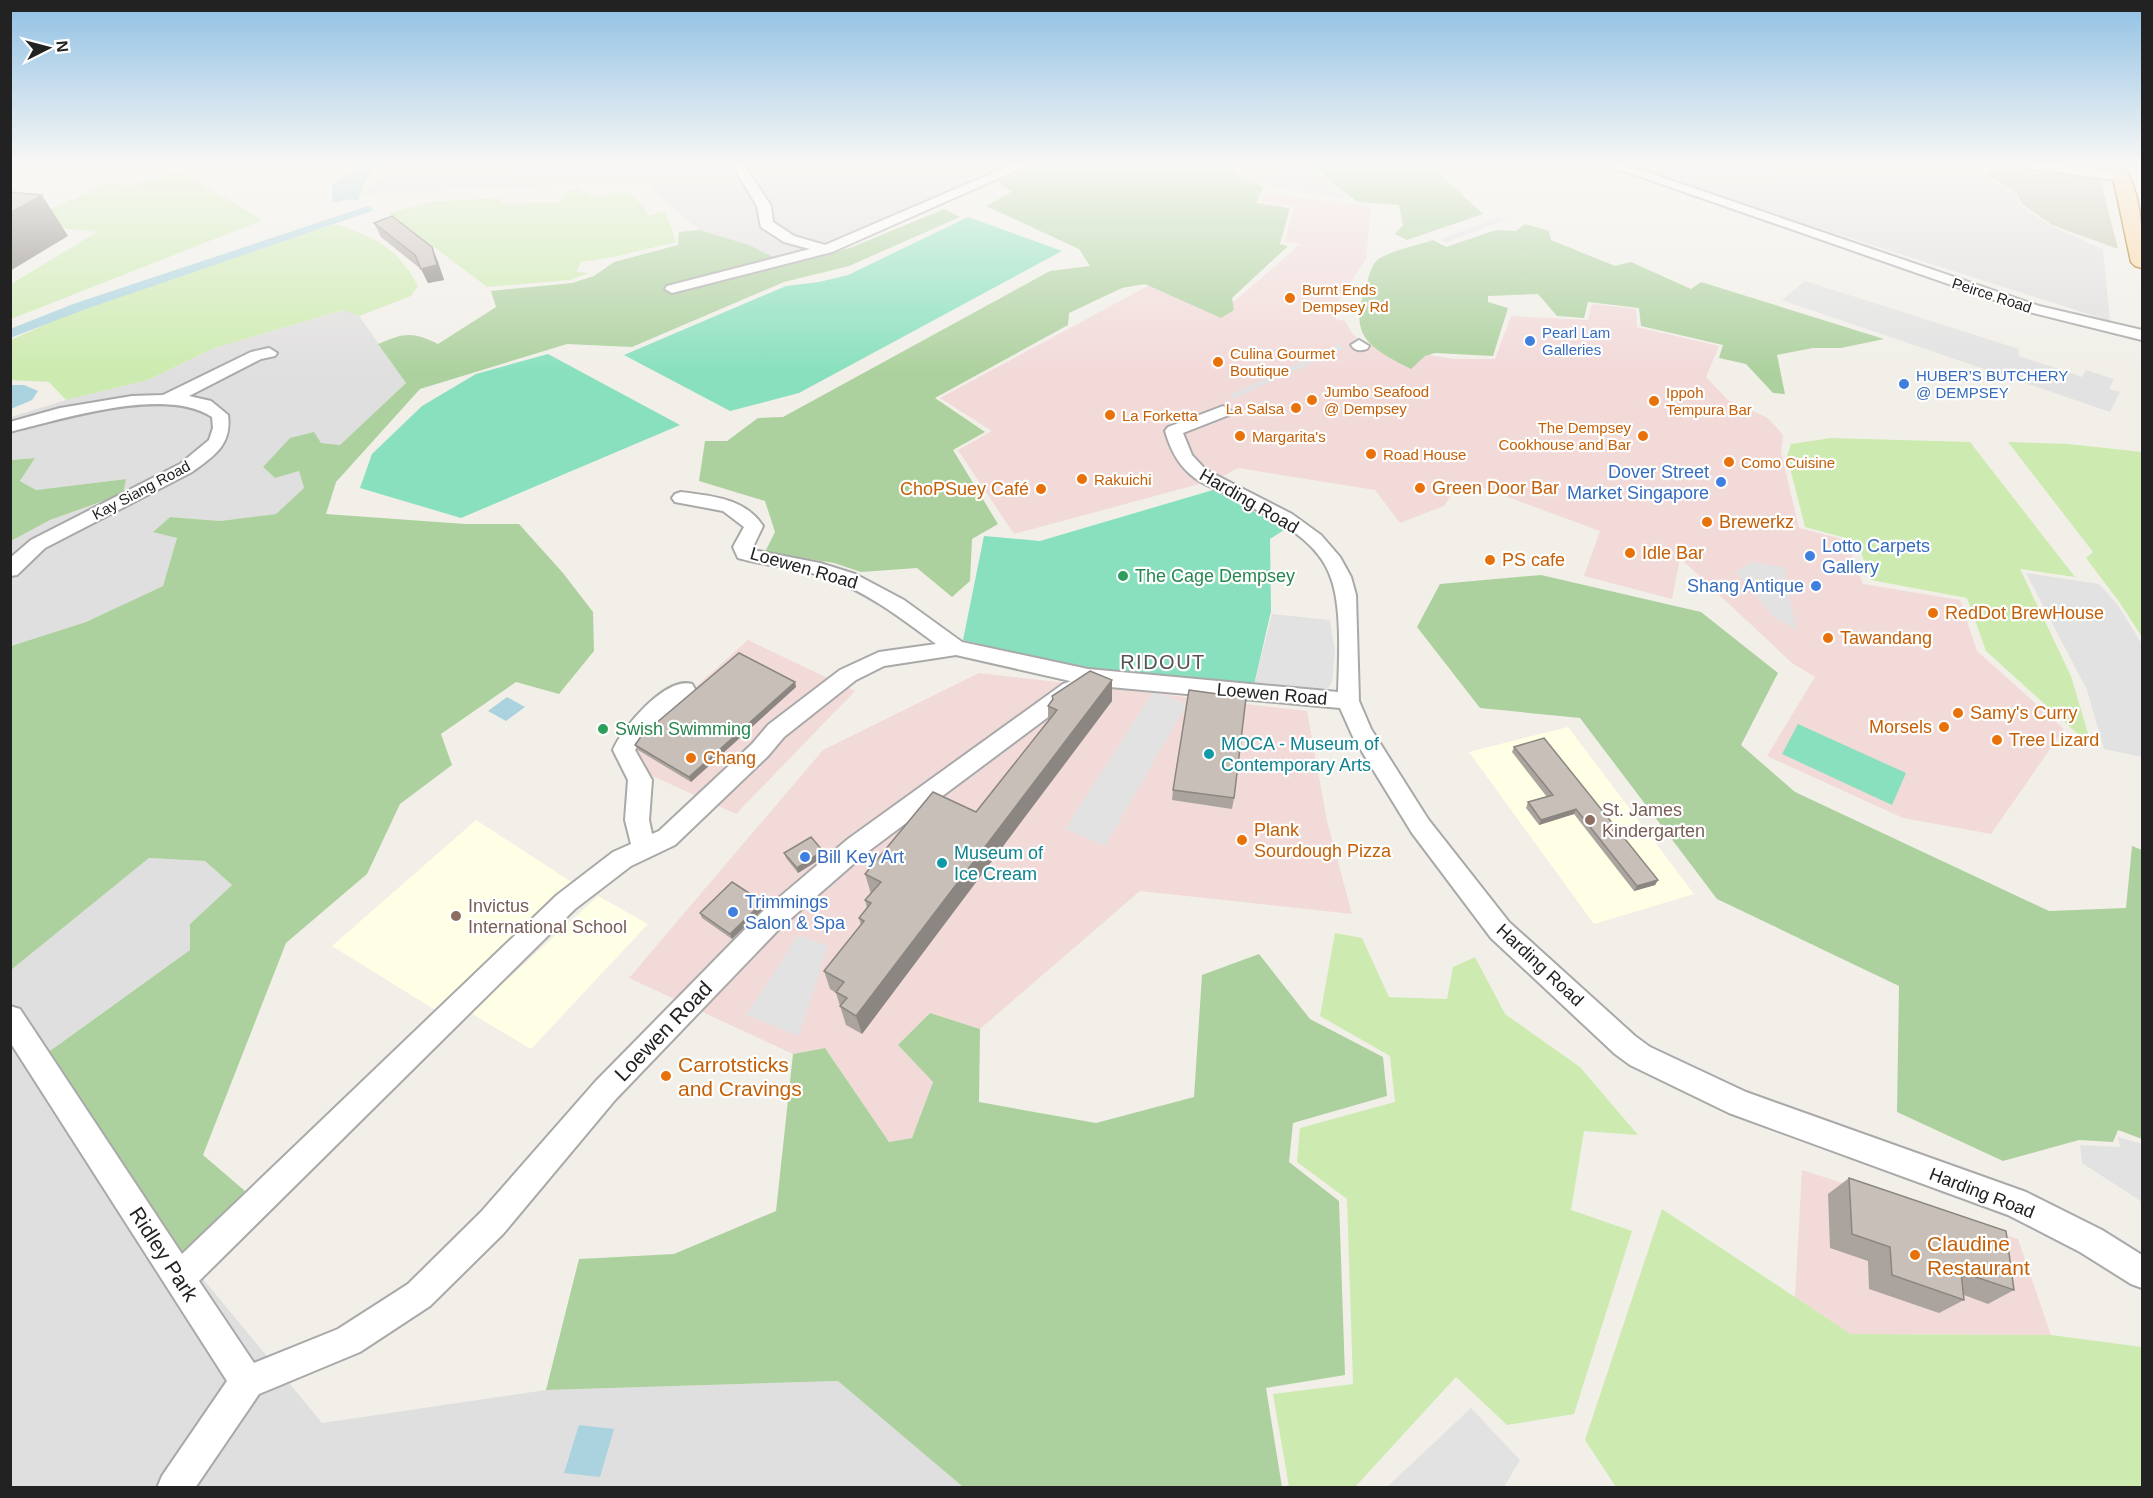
<svg xmlns="http://www.w3.org/2000/svg" width="2153" height="1498" font-family="Helvetica,sans-serif">
  <style>
    .residential { fill: #e0dfdf }
    .commercial { fill: #f2dad9 }
    .education { fill: #ffffe5 }
    .construction { fill: #c7c7b4 }
    .grass { fill: #cdebb0 }
    .forest { fill: #add19e }
    .pitch { fill: #88e0be }
    .parking { fill: #e2e2e2 }
    .water { fill: #aad3df }
    .lines { fill: none; stroke-linecap: round; stroke-linejoin: round }
    .canal { fill: #aad3df; fill-rule: evenodd }
    .street-casing { stroke: #a9a9a9; stroke-width: 4 }
    .primary-casing { stroke: #a06b00; stroke-width: 3 }
    .street { fill: #fff; fill-rule: evenodd }
    .primary { fill: #fcd6a4; fill-rule: evenodd }
    .wall { fill: #aba49e }
    .shaded-wall { fill: #8b8681 }
    .building { fill: #c7bfb8; stroke: #8b8681; stroke-width: 1.5 }
    .food-dot { fill: #e8710a; stroke: #fff; stroke-width: 2 }
    .shop-dot { fill: #3f7fe0; stroke: #fff; stroke-width: 2 }
    .leisure-dot { fill: #2e9e5b; stroke: #fff; stroke-width: 2 }
    .culture-dot { fill: #0f9aa8; stroke: #fff; stroke-width: 2 }
    .education-dot { fill: #8d6e63; stroke: #fff; stroke-width: 2 }
    .labels { text-anchor: middle; dominant-baseline: central; stroke-width: 4.5; stroke-linejoin: round; paint-order: stroke }
    .far-food-label { font-size: 15px; fill: #c56008; stroke: #fff; text-anchor: start }
    .far-street-label { font-size: 15px; fill: #222; stroke: #fff }
    .far-shop-label { font-size: 15px; fill: #366cbe; stroke: #fff; text-anchor: start }
    .shop-label { font-size: 18px; fill: #366cbe; stroke: #fff; text-anchor: start }
    .food-label { font-size: 18px; fill: #c56008; stroke: #fff; text-anchor: start }
    .street-label { font-size: 18px; fill: #222; stroke: #fff }
    .leisure-label { font-size: 18px; fill: #27864d; stroke: #fff; text-anchor: start }
    .culture-label { font-size: 18px; fill: #0d838f; stroke: #fff; text-anchor: start }
    .education-label { font-size: 18px; fill: #785e54; stroke: #fff; text-anchor: start }
    .neighbourhood-label { font-size: 20px; letter-spacing: 1.5px; fill: #555; stroke: #fff }
    .near-street-label { font-size: 21px; fill: #222; stroke: #fff }
    .near-food-label { font-size: 21px; fill: #c56008; stroke: #fff; text-anchor: start }
  </style>
  <rect width="100%" height="100%" fill="#f2efe9"/>
  <path class="residential" d="M400,163H1048L1037,166L787,264L699,230L643,181L362,194Z
    M1561,163H1620L1619,177Z
    M1630,163H1995L1982,174L2016,194L2020,203L2017,204L2049,225L2103,249L2110,321L1631,168Z
    M344,310L359,316L406,383L340,445L321,443L263,467L275,478L299,471L304,488L276,514L220,521L170,517L154,531L177,538L163,586L86,622L11,646V541L50,520L123,494L125,479L36,490L20,481L35,458L11,460V417L66,400L148,380L214,348Z
    M149,858L205,861L232,885L190,924V950L48,1052L185,1257L322,1423L546,1390L838,1381L963,1487L11,1488V970Z"/>
  <path class="commercial" d="M1265,193L1371,207L1366,259L1340,298L1336,319L1345,321L1352,333L1364,344L1454,359H1495L1511,316L1588,320L1592,304L1636,309L1637,327L1719,346L1706,377L1728,400L1768,418L1783,435L1781,452L1799,528L1846,540L1863,584L1960,600L1977,651L2064,729L1991,834L1903,818L1767,756L1815,677L1792,663L1680,558L1672,599L1584,576L1600,531L1462,480L1444,506L1400,523L1375,490L1238,468L1218,479L1014,534L958,450L992,431L940,398L1161,279L1234,302L1300,244L1284,242L1295,206L1261,201Z
    M748,640L855,691L736,814L615,759Z
    M979,673L1307,711L1327,821L1352,914L1140,891L980,1029L930,1013L899,1046L933,1082L912,1138L889,1142L825,1048L793,1054L629,978L823,750Z
    M1802,1170L2018,1239L2051,1335L1851,1334L1795,1297Z"/>
  <path class="education" d="M1568,727L1694,894L1594,924L1469,752Z
    M476,820L576,885L445,1016L332,946Z
    M598,896L648,924L531,1049L471,1013Z"/>
  <path class="construction" d="M1998,163L2100,178L2118,249L2052,225L2022,204L2017,193L1986,174Z"/>
  <path class="grass" d="M179,171L263,220L11,319V284L97,232L19,223L112,182L127,187Z
    M578,188L592,197L628,191L644,207L648,216L665,211L676,242L613,257L581,262L576,272L589,273L570,280L487,287L389,213L430,202L500,198L502,204L559,202L566,191Z
    M336,224C376,238 397,247 418,286L411,296L359,316L343,310L214,348L148,380L66,400L49,382L11,380V340L77,310Z
    M1831,438L1970,442L2075,577L2020,569L2071,676L2092,747L1986,651L1967,598L1871,580L1857,541L1805,527L1787,456L1791,444Z
    M2008,442L2068,444L2142,452V637L2120,603L2086,558L2093,552Z
    M1335,933L1362,938L1389,997L1447,999L1453,967L1475,957L1505,1014L1580,1067L1638,1135L1584,1131L1571,1210L1632,1231L1574,1414L1507,1425L1456,1377L1355,1487H1289L1273,1394L1353,1384L1347,1199L1297,1162L1300,1128L1395,1102L1390,1056L1320,1016Z
    M1662,1209L1851,1334L2051,1335L2142,1347V1487H1616L1585,1440Z"/>
  <path class="forest" d="M1048,163H1239L1234,168L1235,174L1264,187L1256,203L1290,208L1280,244L1288,246L1232,298L1234,310L1221,318L1145,284L1122,288L1069,313L1068,325L935,398L985,432L953,450L998,524L972,539L970,581L952,597L917,568L861,572L834,563L765,552L775,532L765,501L699,481L705,441H727L758,418L783,417L1050,271L1090,266L1079,249L986,206L1012,192L998,182Z
    M1313,163H1428L1483,214L1407,240L1395,234L1403,225L1399,205L1358,202L1330,182Z
    M944,209L960,217L849,266L784,282L632,347L567,344L420,389L336,482L326,514L465,524H519L563,573L593,612L594,651L559,694L516,682L441,734L452,765L400,804L367,874L286,943L203,1155L245,1191L185,1257L47,1053L190,950V924L232,885L205,861L149,858L11,970V646L86,622L163,586L177,538L153,532L170,517L220,521L276,514L304,488L299,471L275,478L263,467L290,438L314,432L321,443L340,445L406,383L378,344C404,333 412,331 438,344L496,307L491,291L572,283L594,276L614,262L678,245L679,232L699,230L749,245L787,264L850,248Z
    M1525,224L1549,231L1551,240L1615,266L1631,262L1691,289L1701,282L1884,339L1841,348H1813L1777,355L1785,394L1773,393L1746,364L1719,358L1723,345L1641,326L1639,308L1588,302L1584,318L1557,316L1538,294L1488,296V302L1508,308L1493,356L1435,353L1425,356L1411,369C1368,347 1348,336 1366,286C1369,277 1371,263 1380,258C1396,249 1416,246 1433,240L1446,247L1496,230L1516,231Z
    M35,458L20,481L36,490L126,479L123,494L50,520L11,541V460Z
    M1541,575L1701,612L1778,673L1741,745L1795,792L2049,911L2126,908L2132,846L2142,850V1139L2118,1130L2113,1142L2079,1140L2003,1161L1897,1112L1899,986L1717,899L1580,718L1480,708L1417,627L1440,584Z
    M1259,954L1310,1019L1383,1057L1387,1096L1293,1123L1289,1162L1339,1201L1345,1375L1266,1388L1282,1487H963L838,1381L546,1390L579,1259L674,1254L776,1211L793,1054L825,1048L889,1142L912,1138L933,1082L898,1045L930,1013L980,1029L979,1102L1096,1123L1194,1097L1202,975Z"/>
  <path class="pitch" d="M968,217L1062,251L799,393L730,411L624,355L786,286L819,282L848,275Z
    M548,354L680,425L461,518L360,488L372,454L422,406L476,374Z
    M1213,490L1272,521L1284,530L1270,539L1271,611L1254,685L1081,669L963,640L984,536L1040,541Z
    M1798,724L1906,773L1892,805L1782,754Z"/>
  <path class="parking" d="M1243,163H1309L1326,182L1344,195L1343,199L1255,183L1239,174L1237,168Z
    M1501,217L1505,220L1445,243L1440,239Z
    M1805,281L2019,349V356L2082,377L2086,370L2114,379L2109,389L2120,392L2110,412L1782,300Z
    M1339,344L1345,348L1231,400L1232,394Z
    M1752,562L1784,567L1796,630L1774,617L1736,572Z
    M2026,573L2099,584L2117,604L2142,644V757L2104,749L2087,690Z
    M1272,614L1330,620L1335,653L1332,682L1329,687L1313,692L1254,685Z
    M1153,692L1187,704L1105,846L1065,829Z
    M798,935L828,946L799,1036L746,1015Z
    M2118,1137L2142,1144V1202L2082,1163L2080,1145L2120,1147Z
    M1471,1408L1520,1460L1504,1487H1387Z"/>
  <path class="water" d="M354,163H382C366,172 364,186 358,201L351,199L332,203V185L341,178L359,169L349,166Z
    M11,385H24L38,391L32,400L11,409Z
    M507,697L525,707L506,721L488,711Z
    M579,1425L614,1429L600,1477L564,1473Z"/>
  <g class="lines">
    <path class="canal" d="M368,206L374,209L372,211L83,310L10,338V329L73,304Z"/>
    <g class="street-casing">
      <path id="street" d="M1016,163H1033L832,252L672,293L665,289L667,286L810,249L784,242L761,227L757,206L734,168L735,165H745L746,168L771,206L773,222L794,236L825,245Z
        M1601,163H1620L2039,306L2142,330V340L2029,312Z
        M2015,163H2051L2122,173L2128,177L2122,181L2021,167Z
        M1359,340L1369,346L1367,349C1360,351 1355,351 1351,345Z
        M269,348L277,353L275,356L261,359L189,396L211,401L228,415C232,445 214,456 192,472L45,548L17,575L10,576V558L31,540L180,464L209,440L213,428L212,417C166,386 62,419 10,432V422L60,408L132,396L163,395L251,352Z
        M1223,406L1231,411L1229,415L1183,433L1192,455L1206,470L1292,514L1321,535L1340,557L1351,577L1356,595L1359,701L1371,729L1428,819L1509,922L1635,1036L1650,1047L1746,1092L2026,1192L2102,1230L2142,1255V1288L2131,1284L2080,1252L2008,1215L1729,1113L1630,1065L1615,1054L1491,938L1412,833L1353,737L1340,708L1088,685L956,655L884,666L856,680L784,737L768,756L675,845L631,866L575,909L199,1281L254,1363L338,1329L408,1284L481,1212L595,1082L762,912L848,839L1063,684L1071,681L1079,684L1082,689L1079,694L866,853L780,928L615,1100L503,1234L430,1306L360,1352L259,1394L195,1488H157L162,1476L227,1381L10,1042V1006L20,1009L182,1254L557,895L613,852L631,844L625,820L628,780L613,750C622,728 666,676 692,684L695,689L692,694L649,729L635,750L652,780L649,820L652,834L659,831L752,744L768,725L840,670L879,652L936,644C901,618 866,591 825,577C797,567 766,566 738,558L733,547L744,527L723,511L675,502L672,498L675,494L681,492C711,496 745,498 763,526L753,547V550L820,563L855,574L904,600L962,642L1088,669L1338,692C1339,661 1342,607 1331,578C1316,533 1260,513 1222,492C1211,487 1198,482 1190,474C1177,463 1170,448 1165,431L1168,427Z"/>
    </g>
    <g class="primary-casing">
      <path id="primary" d="M2104,163H2122C2143,195 2142,232 2142,268L2135,266L2131,262L2113,177Z"/>
    </g>
    <use href="#street" class="street"/>
    <use href="#primary" class="primary"/>
  </g>
  <path class="wall" d="M374,223L432,247L438,262L444,280L428,283L422,270L381,237Z
    M795,682L796,687L691,782L638,750L635,745Z
    M1052,696L1112,701L862,1034L846,1025L836,993L830,989L824,971L861,925L859,918L867,908L865,900L871,894L865,874L976,812L1048,721V706L1052,700Z
    M1514,747L1658,880L1655,885L1634,891L1574,814L1539,825L1526,808L1528,802L1547,797L1512,752Z
    M1173,790L1234,798L1232,809L1172,800Z
    M823,851L825,856L798,873L786,858L784,853Z
    M763,902L765,907L732,939L702,918L700,913Z
    M1849,1178L2014,1290L1988,1304L1964,1295V1300L1939,1313L1869,1289L1868,1261L1830,1248L1828,1194Z"/>
  <path class="shaded-wall" d="M42,195L68,236L10,271V213Z
    M432,247L438,262L444,280L428,283L421,269Z
    M1112,680V701L862,1034L856,1016Z
    M795,682L796,687L691,782L689,777Z
    M1576,809L1574,814L1539,825L1541,820Z
    M823,851L825,856L798,873L797,868Z
    M1658,880L1655,885L1634,891L1637,886Z
    M763,902L765,907L732,939L730,934Z"/>
  <path class="building" d="M10,192L42,195L10,213Z
    M392,216L432,247L437,265L421,269L415,255L374,223Z
    M739,653L795,682L689,777L635,745L642,735Z
    M1090,671L1112,680L856,1016L840,1006L847,998L836,992L844,982L824,971L864,921L859,918L871,903L865,900L881,882L865,874L933,792L976,812L1057,710L1048,706L1053,699L1052,696Z
    M1189,690L1246,698L1234,798L1173,790Z
    M1544,738L1658,880L1637,886L1576,809L1541,820L1528,802L1553,795L1514,747Z
    M811,837L823,851L797,868L784,853Z
    M732,882L763,902L730,934L700,913Z
    M1849,1178L2006,1231L2014,1290L1961,1272L1964,1300L1892,1275L1890,1247L1852,1234Z"/>
  <linearGradient id="sky" x2="0" y2="1"><stop stop-color="#8fc0e4"/><stop offset="0.44" stop-color="#f9f8f5"/><stop offset="1" stop-color="#f9f8f5" stop-opacity="0"/></linearGradient>
  <rect width="2153" height="373" fill="url(#sky)"/>
  <g class="food-dot">
    <circle cx="1290" cy="298" r="6"/>
    <circle cx="1218" cy="362" r="6"/>
    <circle cx="1312" cy="400" r="6"/>
    <circle cx="1654" cy="401" r="6"/>
    <circle cx="1296" cy="408" r="6"/>
    <circle cx="1110" cy="415" r="6"/>
    <circle cx="1240" cy="436" r="6"/>
    <circle cx="1643" cy="436" r="6"/>
    <circle cx="1371" cy="454" r="6"/>
    <circle cx="1729" cy="462" r="6"/>
    <circle cx="1082" cy="479" r="6"/>
    <circle cx="1420" cy="488" r="6"/>
    <circle cx="1041" cy="489" r="6"/>
    <circle cx="1707" cy="522" r="6"/>
    <circle cx="1630" cy="553" r="6"/>
    <circle cx="1490" cy="560" r="6"/>
    <circle cx="1933" cy="613" r="6"/>
    <circle cx="1828" cy="638" r="6"/>
    <circle cx="1958" cy="713" r="6"/>
    <circle cx="1944" cy="727" r="6"/>
    <circle cx="1997" cy="740" r="6"/>
    <circle cx="691" cy="758" r="6"/>
    <circle cx="1242" cy="840" r="6"/>
    <circle cx="666" cy="1076" r="6"/>
    <circle cx="1915" cy="1255" r="6"/>
  </g>
  <g class="shop-dot">
    <circle cx="1530" cy="341" r="6"/>
    <circle cx="1904" cy="384" r="6"/>
    <circle cx="1721" cy="482" r="6"/>
    <circle cx="1810" cy="556" r="6"/>
    <circle cx="1816" cy="586" r="6"/>
    <circle cx="805" cy="857" r="6"/>
    <circle cx="733" cy="912" r="6"/>
  </g>
  <g class="leisure-dot">
    <circle cx="1123" cy="576" r="6"/>
    <circle cx="603" cy="729" r="6"/>
  </g>
  <g class="culture-dot">
    <circle cx="1209" cy="754" r="6"/>
    <circle cx="942" cy="863" r="6"/>
  </g>
  <g class="education-dot">
    <circle cx="1590" cy="820" r="6"/>
    <circle cx="456" cy="916" r="6"/>
  </g>
  <g class="labels">
    <g class="far-food-label">
      <text x="1302" y="289">Burnt Ends<tspan x="1302" dy="17">Dempsey Rd</tspan></text>
      <text x="1230" y="353">Culina Gourmet<tspan x="1230" dy="17">Boutique</tspan></text>
      <text x="1324" y="391">Jumbo Seafood<tspan x="1324" dy="17">@ Dempsey</tspan></text>
      <text x="1666" y="392">Ippoh<tspan x="1666" dy="17">Tempura Bar</tspan></text>
      <text x="1284" y="408" text-anchor="end">La Salsa</text>
      <text x="1122" y="415">La Forketta</text>
      <text x="1631" y="427" text-anchor="end">The Dempsey<tspan x="1631" dy="17">Cookhouse and Bar</tspan></text>
      <text x="1252" y="436">Margarita's</text>
      <text x="1383" y="454">Road House</text>
      <text x="1741" y="462">Como Cuisine</text>
      <text x="1094" y="479">Rakuichi</text>
    </g>
    <g class="far-street-label">
      <text transform="translate(1992 295) rotate(18)">Peirce Road</text>
      <text transform="translate(141 490) rotate(-28)">Kay Siang Road</text>
    </g>
    <g class="far-shop-label">
      <text x="1542" y="332">Pearl Lam<tspan x="1542" dy="17">Galleries</tspan></text>
      <text x="1916" y="375">HUBER’S BUTCHERY<tspan x="1916" dy="17">@ DEMPSEY</tspan></text>
    </g>
    <g class="shop-label">
      <text x="1709" y="472" text-anchor="end">Dover Street<tspan x="1709" dy="21">Market Singapore</tspan></text>
      <text x="1822" y="546">Lotto Carpets<tspan x="1822" dy="21">Gallery</tspan></text>
      <text x="1804" y="586" text-anchor="end">Shang Antique</text>
      <text x="817" y="857">Bill Key Art</text>
      <text x="745" y="902">Trimmings<tspan x="745" dy="21">Salon &amp; Spa</tspan></text>
    </g>
    <g class="food-label">
      <text x="1432" y="488">Green Door Bar</text>
      <text x="1029" y="489" text-anchor="end">ChoPSuey Café</text>
      <text x="1719" y="522">Brewerkz</text>
      <text x="1642" y="553">Idle Bar</text>
      <text x="1502" y="560">PS cafe</text>
      <text x="1945" y="613">RedDot BrewHouse</text>
      <text x="1840" y="638">Tawandang</text>
      <text x="1970" y="713">Samy's Curry</text>
      <text x="1932" y="727" text-anchor="end">Morsels</text>
      <text x="2009" y="740">Tree Lizard</text>
      <text x="703" y="758">Chang</text>
      <text x="1254" y="830">Plank<tspan x="1254" dy="21">Sourdough Pizza</tspan></text>
    </g>
    <g class="street-label">
      <text transform="translate(1249 501) rotate(30)">Harding Road</text>
      <text transform="translate(804 568) rotate(16)">Loewen Road</text>
      <text transform="translate(1272 694) rotate(5)">Loewen Road</text>
      <text transform="translate(1540 965) rotate(43)">Harding Road</text>
      <text transform="translate(1982 1193) rotate(21)">Harding Road</text>
    </g>
    <g class="leisure-label">
      <text x="1135" y="576">The Cage Dempsey</text>
      <text x="615" y="729">Swish Swimming</text>
    </g>
    <g class="culture-label">
      <text x="1221" y="744">MOCA - Museum of<tspan x="1221" dy="21">Contemporary Arts</tspan></text>
      <text x="954" y="853">Museum of<tspan x="954" dy="21">Ice Cream</tspan></text>
    </g>
    <g class="education-label">
      <text x="1602" y="810">St. James<tspan x="1602" dy="21">Kindergarten</tspan></text>
      <text x="468" y="906">Invictus<tspan x="468" dy="21">International School</tspan></text>
    </g>
    <g class="neighbourhood-label">
      <text x="1163" y="662">RIDOUT</text>
    </g>
    <g class="near-street-label">
      <text transform="translate(663 1031) rotate(-46)">Loewen Road</text>
      <text transform="translate(164 1254) rotate(57)">Ridley Park</text>
    </g>
    <g class="near-food-label">
      <text x="678" y="1064">Carrotsticks<tspan x="678" dy="24">and Cravings</tspan></text>
      <text x="1927" y="1243">Claudine<tspan x="1927" dy="24">Restaurant</tspan></text>
    </g>
  </g>
  <rect width="2153" height="1498" fill="none" stroke="#222222" stroke-width="24"/>
  <g transform="translate(48 48) rotate(84)" stroke="#ffffff" stroke-width="4.5" paint-order="stroke">
  <path d="M0-4.5L10 22L0 15L-10 22Z" fill="#222222"/>
  <text y="-9" font-size="16" font-weight="bold" text-anchor="middle" fill="#222222">N</text>
  </g>
</svg>
